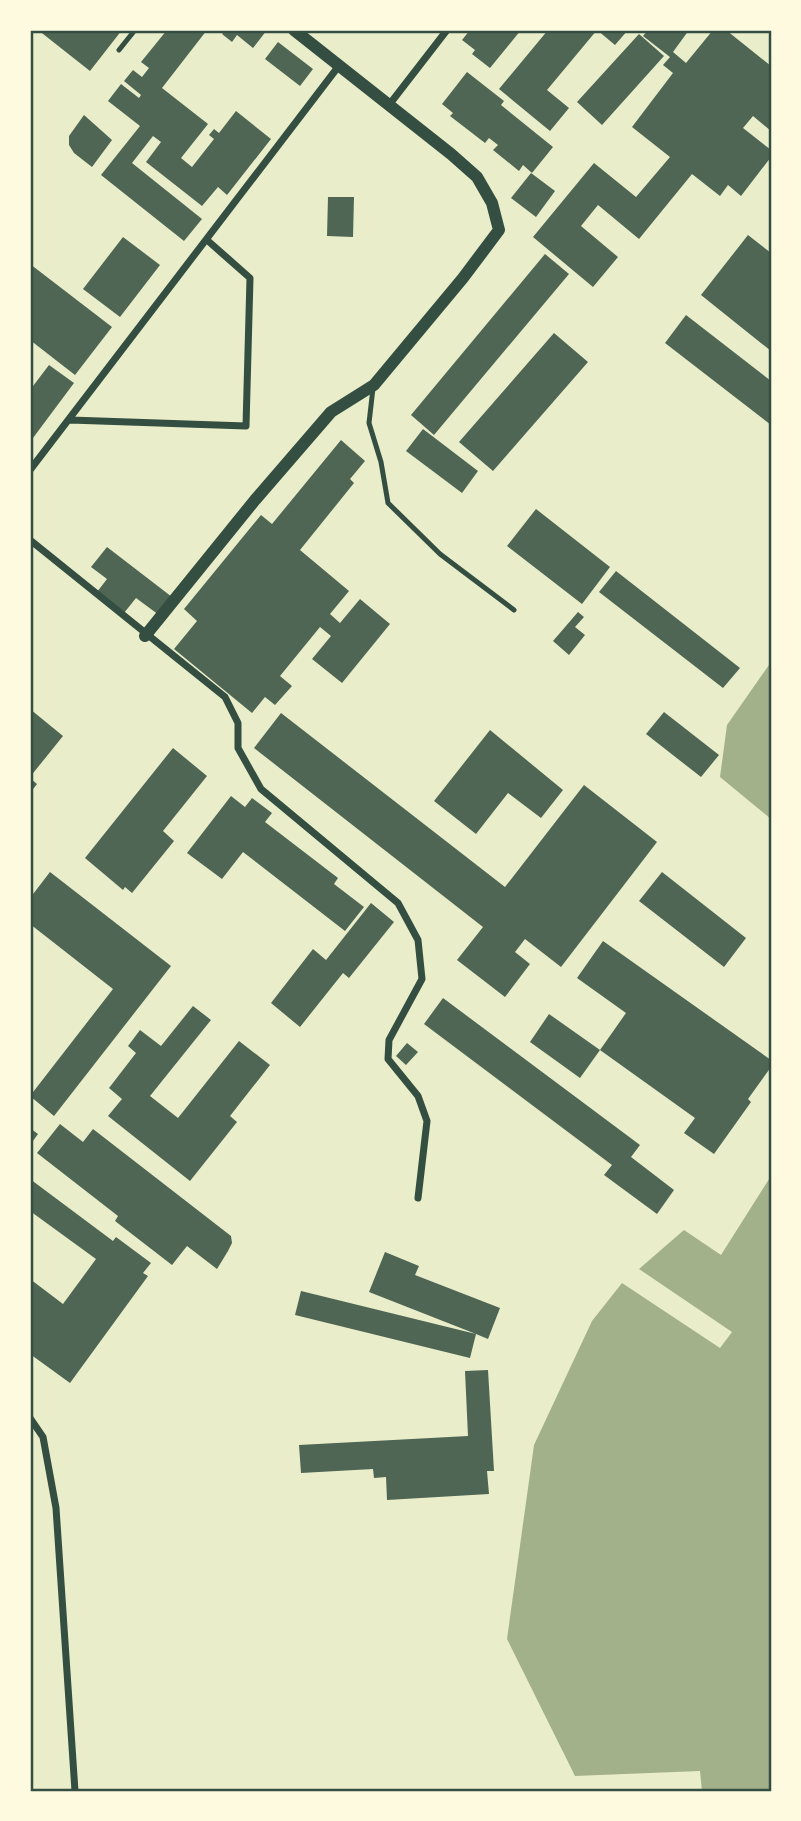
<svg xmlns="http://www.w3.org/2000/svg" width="801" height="1821" font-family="Raleway,sans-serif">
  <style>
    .water { fill: #a3b18a }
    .building { fill: #4f6655 }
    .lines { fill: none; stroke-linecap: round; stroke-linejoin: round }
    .service { stroke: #344e41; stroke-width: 5 }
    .minor { stroke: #344e41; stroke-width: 7 }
    .tertiary { stroke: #344e41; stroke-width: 12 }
    .neatline { fill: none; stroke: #344e41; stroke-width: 2.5 }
  </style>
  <rect width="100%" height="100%" fill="#e9edc9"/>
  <path class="water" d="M771,662V819L720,777L727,725Z
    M771,1176V1791H702L700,1771L575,1776L507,1639L534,1445L592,1321L622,1283L720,1348L732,1332L639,1269L684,1230L721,1255Z"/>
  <path class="building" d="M38,30H122L90,71Z
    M167,30H207L162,88L208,124L181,158L192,167L214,139L209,135L214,129L219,133L236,111L271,139L227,195L218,187L202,206L146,162L161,142L153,136L132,163L202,219L184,241L101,175L140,126L108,101L121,84L139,98L141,95L124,81L133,70L142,77L149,68L141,62Z
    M226,30H267L253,48L237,35L232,42L222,34Z
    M470,30H521L490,68L472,54L475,50L462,40Z
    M548,30H628L615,45L597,30L547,90L569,108L550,131L499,89Z
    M648,30H689L673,52L686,63L713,30H726L771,66V131L753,116L743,128L771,150V157L741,196L728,185L720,196L692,174L639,239L598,205L581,226L618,257L593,287L533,237L594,163L636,197L670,157L632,127L673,73L663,65L670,57L643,36Z
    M639,34L664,56L602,125L577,102Z
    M278,42L313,69L300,86L265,59Z
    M467,72L504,101L501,105L553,147L532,173L523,165L519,171L493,150L498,145L489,138L485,143L450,116L453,113L442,104Z
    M84,115L112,140L92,167L74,153L69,145V136Z
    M531,173L555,191L536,217L511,198Z
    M328,197H354L353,237L327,236Z
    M748,235L771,253V351L701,295Z
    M123,237L160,265L120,317L83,289Z
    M545,254L569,274L434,435L411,415Z
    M30,264L112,327L75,375L30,340Z
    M686,315L771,381V425L665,343Z
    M554,333L588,362L493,471L459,442Z
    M49,365L74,383L30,442V390Z
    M423,429L478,471L462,493L406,451Z
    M341,440L365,461L350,479L354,483L300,550L349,591L330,614L340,623L360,599L390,624L342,683L312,659L331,636L320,627L280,676L292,686L275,705L265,697L252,713L174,649L197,621L184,609L261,515L272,524Z
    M536,509L610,567L582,604L507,546Z
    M107,547L172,597L159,615L136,598L124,613L97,592L107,579L91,567Z
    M616,571L740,668L723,688L599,592Z
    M578,612L584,617L575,627L585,635L569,655L553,641Z
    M30,709L63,736L30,777Z
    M664,712L719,755L701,777L646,734Z
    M281,713L505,887L584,785L657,842L561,967L525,939L515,952L530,964L505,997L457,960L483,927L254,748Z
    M490,730L563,790L541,818L508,793L476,834L434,801Z
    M173,748L207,776L163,831L174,841L132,893L125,887L123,890L85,858Z
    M30,778L37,784L30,793Z
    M231,796L245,807L252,798L272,813L265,822L338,878L334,884L364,907L345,931L243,852L222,879L187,853Z
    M50,872L171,966L54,1116L30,1096L113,989L30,924V898Z
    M662,872L746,938L724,967L639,901Z
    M371,903L394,922L349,978L343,973L300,1027L271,1003L313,949L326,960Z
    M603,941L771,1060V1067L748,1099L751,1102L714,1154L684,1133L695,1118L600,1050L626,1013L577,978Z
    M443,998L640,1145L631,1157L674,1190L657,1214L604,1175L612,1165L424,1024Z
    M193,1006L211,1020L150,1096L178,1118L239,1041L270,1065L230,1116L237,1122L190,1181L108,1116L122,1099L109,1088L136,1053L128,1046L140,1030L161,1046Z
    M549,1014L600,1050L580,1078L530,1042Z
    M407,1043L418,1052L406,1065L396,1056Z
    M60,1124L83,1142L93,1129L231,1236L232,1243L228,1251L217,1269L187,1246L172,1265L115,1221L118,1216L37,1153Z
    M30,1128L38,1134L30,1145Z
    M30,1179L113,1241L116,1237L151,1263L143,1273L148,1276L70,1383L30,1354V1279L63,1304L96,1259L30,1211Z
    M385,1252L419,1266L415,1275L500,1308L488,1339L476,1334L470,1358L295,1315L301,1291L476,1334L369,1292Z
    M488,1370L494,1471H487L489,1494L387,1500L386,1477L374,1478L373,1469L301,1473L299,1445L468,1436L465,1371Z"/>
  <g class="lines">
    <path class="service" d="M119,50L135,30
      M373,388L369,423L381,462L388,503L440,554L514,610"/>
    <path class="minor" d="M389,105L447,30
      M70,420L246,426L250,278L207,240
      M30,470L338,67
      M30,540L225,697L238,723V748L261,789L398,903L418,940L422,979L389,1040L388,1059L418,1096L427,1121L418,1198
      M30,1418L43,1437L56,1508L75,1791"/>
    <path class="tertiary" d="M145,636L255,500L331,412L374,385L463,278L499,230L492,203L477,177L451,154L294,30"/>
  </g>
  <rect width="801" height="1821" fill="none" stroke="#fefae0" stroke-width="63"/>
  <rect x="32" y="32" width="738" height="1758" class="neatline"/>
</svg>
